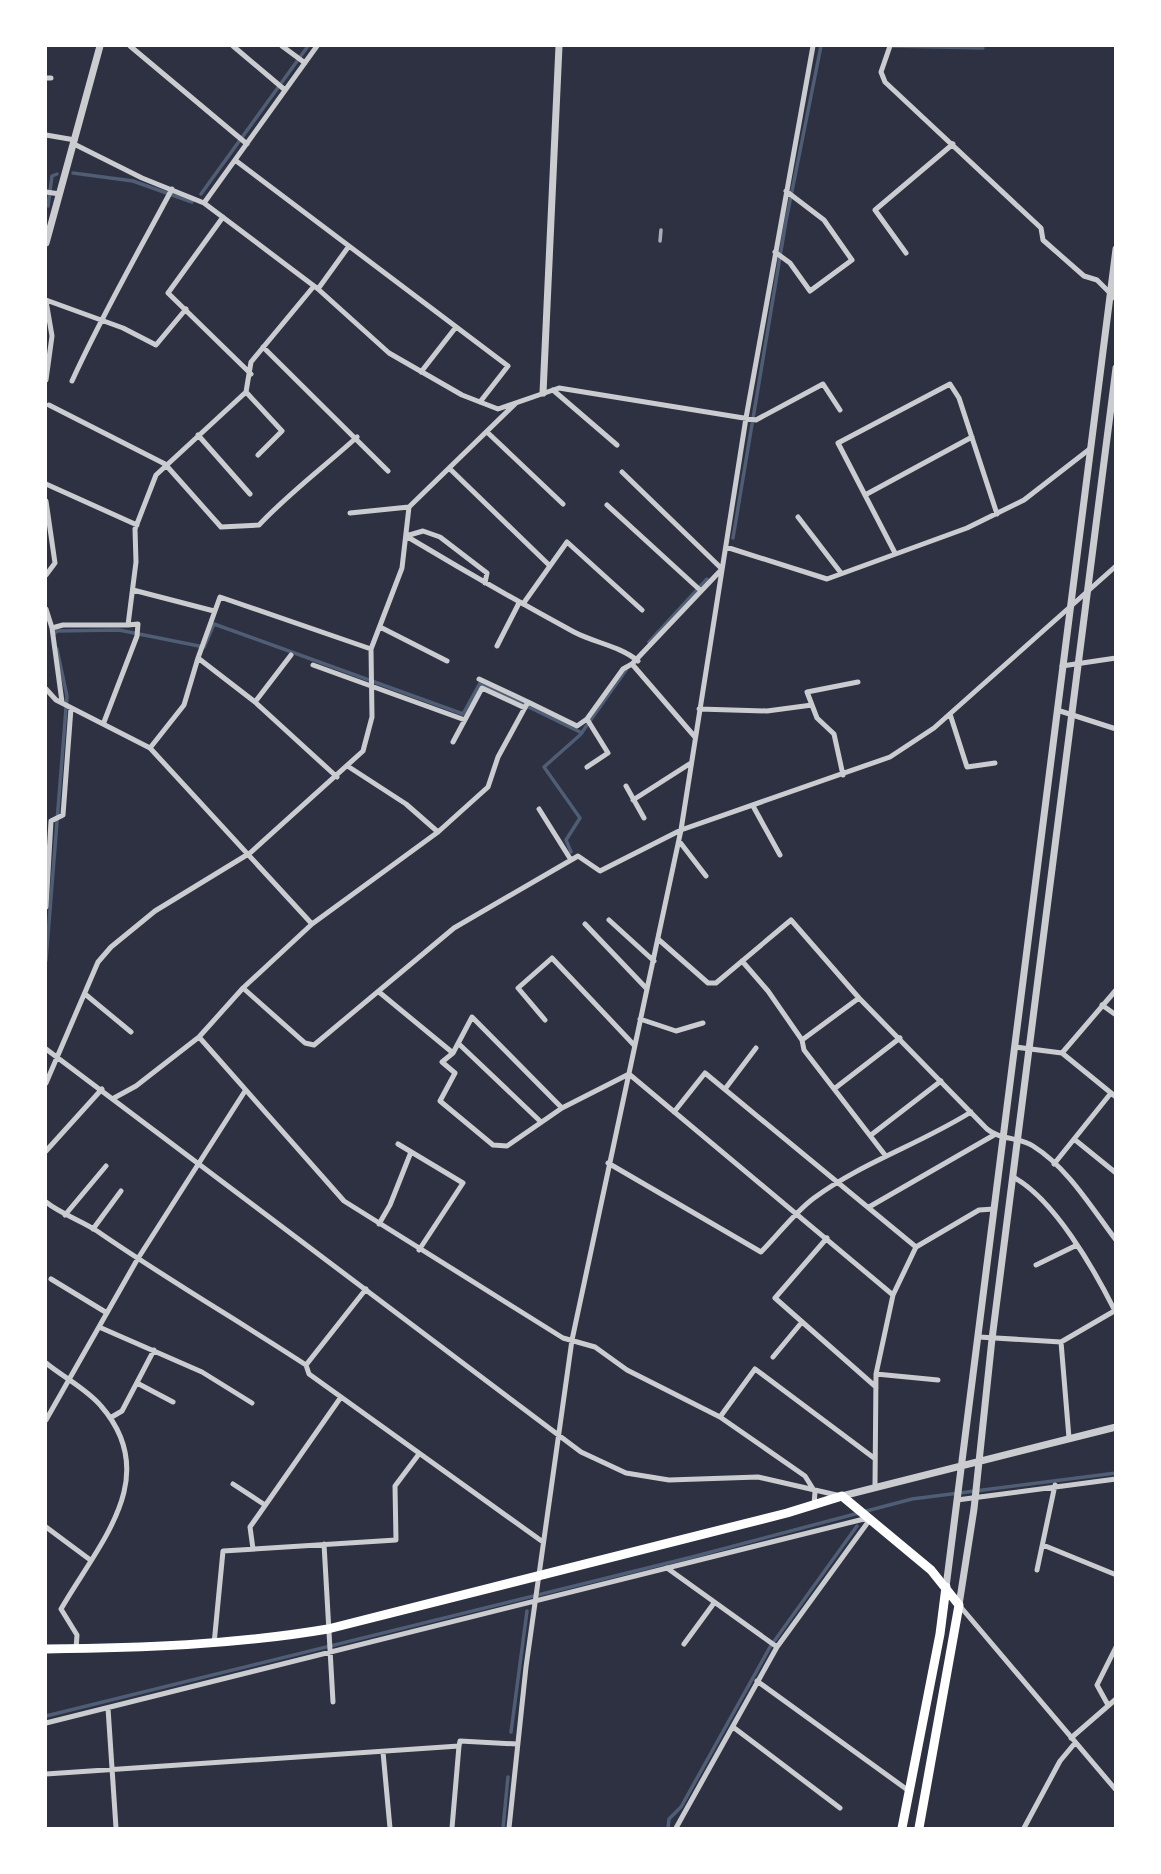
<svg xmlns="http://www.w3.org/2000/svg" width="1161" height="1874" font-family="'Fira Sans',sans-serif">
  <style>
    .lines { fill: none; stroke-linecap: round; stroke-linejoin: round }
    .stream { stroke: #4f5d75; stroke-width: 3.5 }
    .minor { stroke: #caccd0; stroke-width: 5 }
    .tertiary { stroke: #caccd0; stroke-width: 7 }
    .trunk { stroke: #fff; stroke-width: 9 }
    .rail { stroke: #abadb3; stroke-width: 3.5 }
  </style>
  <rect width="100%" height="100%" fill="#2d3142"/>
  <g class="lines">
    <path class="stream" d="M892,46L983,48
      M73,173L133,181L192,202
      M201,194L308,46
      M48,206L52,176L57,174
      M733,538L786,221L821,46
      M54,634L57,631L119,630L204,647L214,624L463,714L480,683L582,733
      M649,642L707,579
      M571,852L566,840L580,818L544,767L580,735L626,670
      M46,960L67,696L57,649
      M46,1716L692,1557L912,1499L1116,1473
      M511,1732L527,1611
      M503,1828L508,1777
      M668,1828L669,1819L681,1807L770,1647L857,1526"/>
    <path class="minor" d="M130,46L247,144
      M233,46L285,90
      M282,46L305,63
      M890,46L881,72L885,82L1041,228L1043,240L1084,276L1097,280L1116,299
      M46,78H51
      M46,135L75,140
      M74,144L142,178L204,203L318,289L389,353L462,395L498,409L559,388L756,420L823,384L840,410
      M235,160L508,366L480,402
      M46,192L60,194
      M204,203L317,46
      M223,217L168,293L251,374
      M775,252L790,263L810,291L852,260L824,220L786,191
      M906,253L875,210L953,144
      M318,289L349,246
      M46,300L123,328L156,345L186,309
      M46,301L52,336L46,380
      M263,347L388,471
      M421,372L456,327
      M72,381C102,315 138,253 172,189
      M553,390L617,445
      M246,392L282,431L258,455
      M49,405L165,464L221,527L259,525C289,493 324,467 357,437
      M487,432L563,504
      M198,435L250,494
      M450,469L549,565
      M622,472L722,569L632,664L695,737
      M46,484L137,525
      M865,495L972,437
      M46,501L55,563L46,575
      M607,505L700,590
      M350,513L409,507
      M798,517L841,573
      M406,536C461,569 517,601 574,632C595,643 620,646 638,661
      M406,536L423,531L440,537L487,573L485,583
      M726,547L827,579L967,528L1024,500L1091,448
      M895,553L838,443L950,384L959,398L997,514
      M133,590L214,611
      M523,604L567,542L642,610
      M46,609L52,628L62,702
      M380,627L447,661
      M52,628L63,625H128L136,562L135,529L156,475L246,392L251,362L314,286
      M497,646L519,603
      M313,665L465,720
      M1062,666L1116,658
      M479,679L528,702
      M46,689L56,700L150,748L312,924
      M255,702L291,655
      M699,709L767,711L812,705
      M1057,710L1116,729
      M950,714L967,767L995,763
      M104,722L137,636L138,624L128,625
      M453,742L482,688L525,708
      M150,748L184,705L198,658
      M349,767L406,804L438,832
      M587,767L608,753L587,719L623,669L632,664
      M843,775L834,734L817,718L807,692L858,682
      M337,777L255,702L198,658L220,597L371,649
      M626,786L644,818
      M633,800L691,763
      M753,806L780,855
      M539,809L571,860
      M679,841L706,876
      M46,907L51,821L63,815L71,708
      M609,920L654,961
      M585,924L647,989
      M658,939L708,983H716L791,920L859,998L987,1129C1000,1140 1019,1137 1033,1146C1068,1168 1091,1207 1116,1240
      M742,961L768,991L802,1040
      M243,988L305,1043L314,1045L454,928L578,856L600,871L681,830L890,757L934,728L1116,566
      M379,992L453,1053L472,1017L562,1108
      M85,994L131,1032
      M859,998L802,1040L804,1050L885,1155
      M1102,1005L1116,1015
      M640,1019L676,1031L703,1023
      M545,1020L518,988L552,958L634,1045
      M199,1037L344,1201L563,1338L595,1347L627,1370L720,1417L805,1476L815,1492L814,1505
      M460,1045L541,1122
      M1015,1047L1062,1053L1116,1097
      M46,1049L581,1452L626,1473L669,1480L758,1477L841,1496
      M453,1053L442,1062L455,1073L440,1101L493,1145L507,1146L562,1108L629,1074L893,1295
      M1062,1053L1116,990
      M46,1083L98,962L111,947L155,911L250,853L363,751L372,717L371,649L402,568L409,507L515,404
      M725,1089L756,1048
      M834,1089L900,1038
      M114,1098L136,1086L199,1037L243,988L312,924L438,832L488,787L498,757L528,702L577,726L587,719
      M674,1112L705,1073L916,1247
      M871,1135L941,1081
      M1074,1139L1116,1173
      M398,1144L463,1183L419,1250
      M46,1151L102,1089
      M608,1163L761,1252C778,1235 795,1212 814,1198C863,1162 920,1144 971,1112
      M1054,1164L1111,1093
      M1013,1177C1054,1199 1094,1269 1115,1311
      M46,1202C61,1214 80,1220 97,1231C165,1278 237,1320 306,1365L309,1374L543,1542
      M869,1207L994,1135
      M65,1215L106,1166
      M379,1224L390,1205L411,1152
      M93,1229L121,1191
      M827,1238L775,1298L876,1387
      M1036,1265L1077,1245
      M51,1279L107,1313
      M99,1327L202,1372L252,1403
      M979,1337L1061,1342L1116,1310
      M1061,1342L1069,1438
      M773,1357L802,1322
      M46,1363C63,1377 87,1389 101,1406C163,1477 99,1543 61,1609L77,1635L76,1649
      M306,1365L366,1289
      M876,1374L938,1380
      M137,1383L173,1402
      M720,1417L755,1369L874,1458
      M110,1418L122,1411L154,1350
      M46,1420L137,1260L245,1091
      M233,1484L265,1505
      M875,1486L876,1374L893,1295L916,1247L979,1210L994,1209
      M957,1500L1116,1479
      M46,1527L89,1559
      M324,1544L333,1702
      M1043,1545L1114,1574
      M253,1549L250,1527L341,1397
      M667,1568L777,1647
      M1037,1570L1055,1485
      M959,1605L1116,1790
      M214,1644L223,1551L396,1540L395,1486L419,1454
      M684,1644L714,1603
      M757,1681L909,1791
      M1108,1705L1097,1685L1116,1647
      M108,1708L116,1828
      M46,1723L868,1518
      M733,1727L840,1808
      M1071,1738L1116,1699
      M383,1752L390,1828
      M46,1774L459,1746L460,1741L517,1744
      M452,1828L459,1746
      M509,1828L526,1667L572,1340L681,830L746,418L813,46
      M676,1828L777,1647L871,1518
      M1024,1828L1060,1761L1075,1743"/>
    <path class="tertiary" d="M46,243L100,46
      M543,393L559,46
      M842,1496L1116,1427
      M946,1587L1116,249
      M959,1605L974,1509L992,1339L1116,368"/>
    <path class="trunk" d="M46,1649C141,1648 233,1645 328,1629L787,1513L842,1496L931,1570L959,1605L919,1828
      M902,1828L940,1634L946,1587"/>
    <path class="rail" d="M660,241L661,230"/>
  </g>
  <rect width="1161" height="1874" fill="none" stroke="#ffffff" stroke-width="94"/>
</svg>
